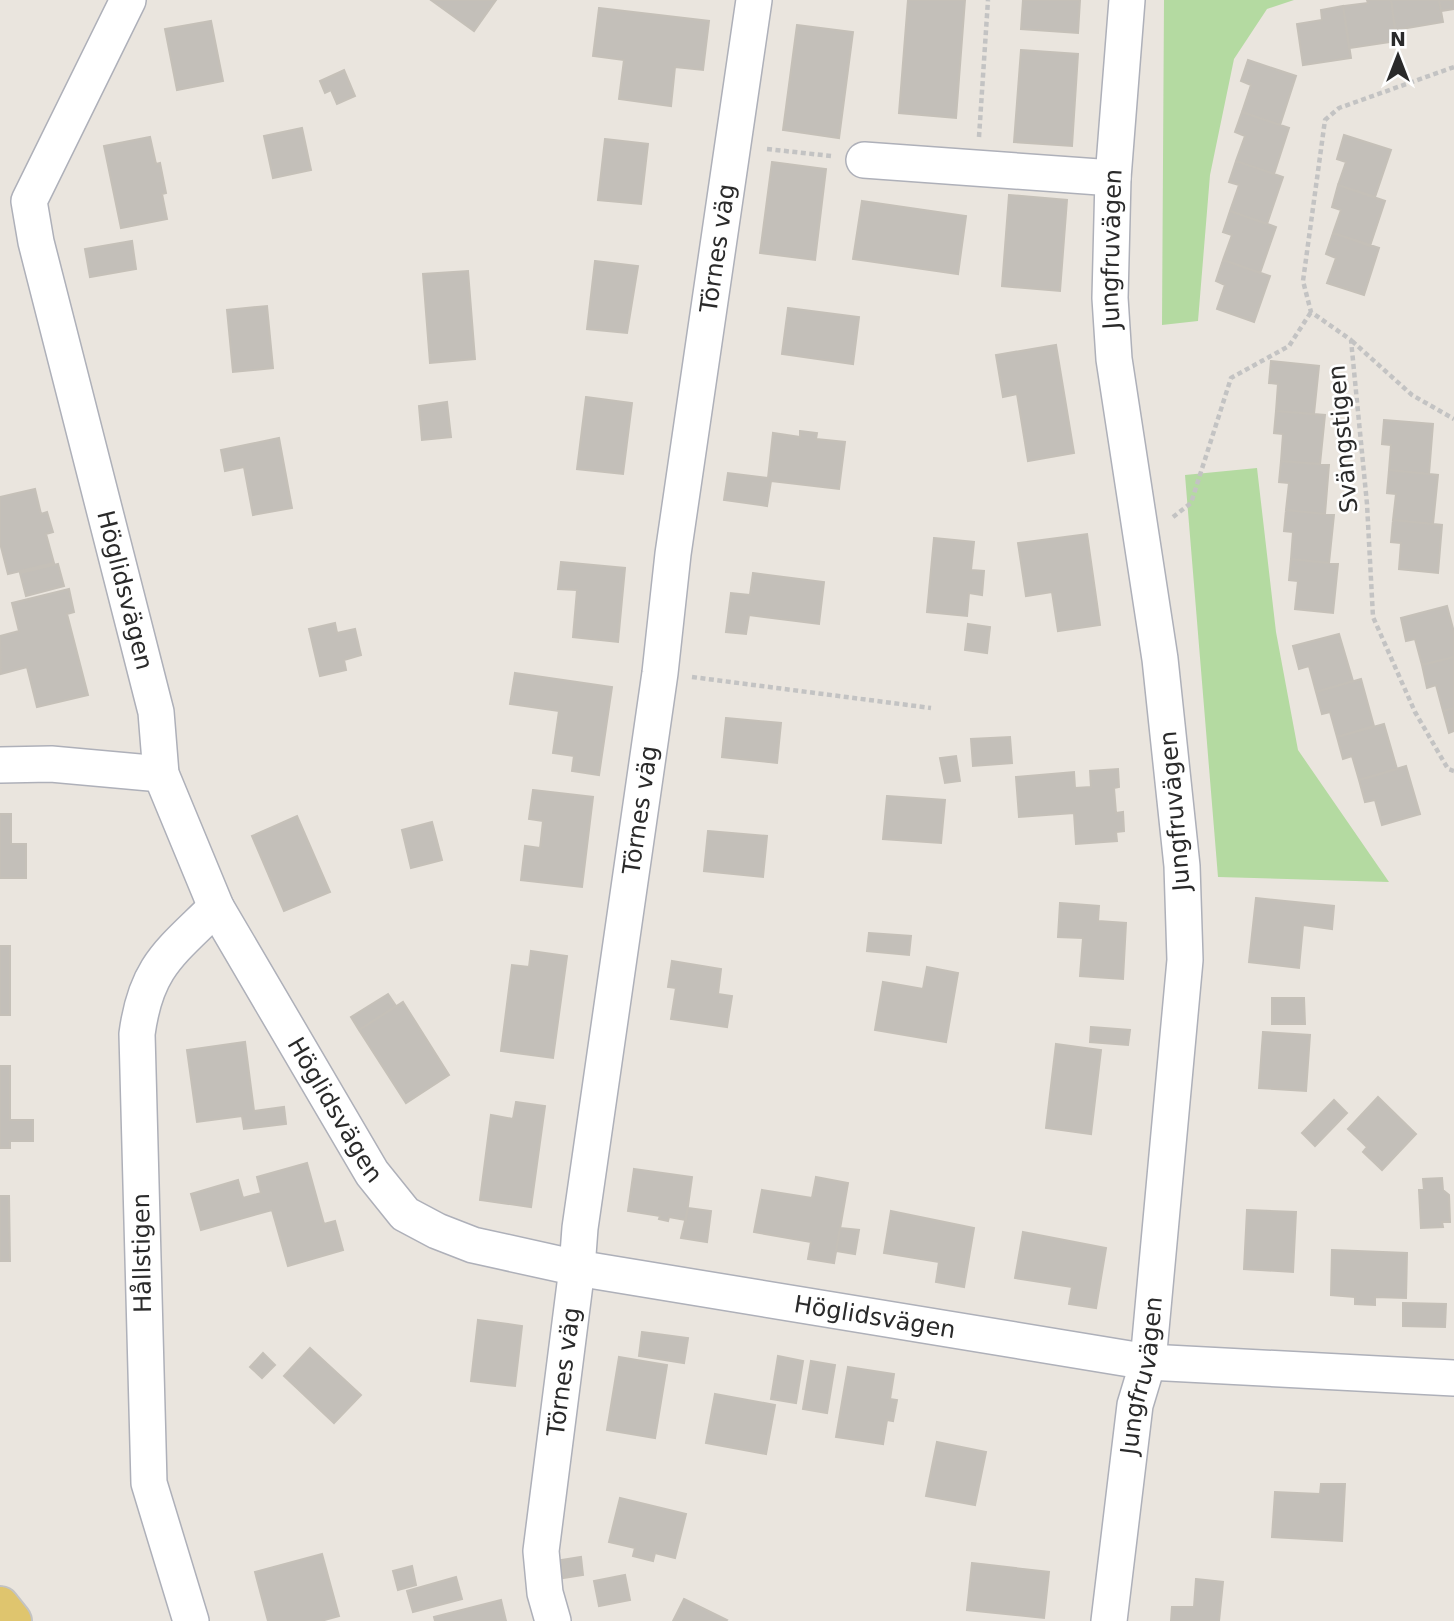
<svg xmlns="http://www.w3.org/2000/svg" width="1454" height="1621" font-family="'DejaVu Sans',sans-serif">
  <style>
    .green { fill: #b4daa1 }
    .building { fill: #c3bfb9; stroke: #c5c0b8; stroke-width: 2 }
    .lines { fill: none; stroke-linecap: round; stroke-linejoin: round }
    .minor-casing { stroke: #aeb0b9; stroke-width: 38 }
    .major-casing { stroke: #c3c3c3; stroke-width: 42 }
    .path { stroke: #c3c3c3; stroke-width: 4.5; stroke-dasharray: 5 3.5; stroke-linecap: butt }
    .minor { stroke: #fff; stroke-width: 35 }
    .major { stroke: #dfc56e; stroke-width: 38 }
    .labels { text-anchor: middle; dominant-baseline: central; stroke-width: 5; stroke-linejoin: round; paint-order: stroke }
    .street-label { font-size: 24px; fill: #2a2a2a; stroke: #fff }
  </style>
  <rect width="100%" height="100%" fill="#eae5de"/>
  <path class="green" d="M1164,0H1294L1267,9L1234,59L1210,175L1198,321L1162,325Z
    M1257,468L1276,632L1298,750L1389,882L1218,877L1185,475Z"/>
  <path class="building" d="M431,0H496L474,31Z
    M908,0H965L956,118L899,113Z
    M1023,0H1080L1078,33L1021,29Z
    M1367,0H1391L1397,41L1349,48L1343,6L1368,3Z
    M1391,0H1439L1443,22L1395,30Z
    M1439,0H1454V9L1441,11Z
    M1343,6L1351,58L1303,65L1297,24L1322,20L1321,10Z
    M599,8L709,21L703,70L675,67L671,106L619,99L624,60L593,56Z
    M211,21L223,81L177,90L165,29Z
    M797,25L853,32L839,138L783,130Z
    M1021,50L1078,54L1072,146L1014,142Z
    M1248,60L1296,76L1280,125L1242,112L1251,85L1241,81Z
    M344,70L355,96L337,104L331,90L325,93L320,81Z
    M1242,112L1289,128L1274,174L1236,161L1245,136L1235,132Z
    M302,128L311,170L273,178L264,136Z
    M1344,135L1391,150L1375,197L1338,185L1346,162L1337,159Z
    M150,137L156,164L160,163L166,193L162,194L167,219L121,228L104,146Z
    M605,139L648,144L641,204L598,200Z
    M1236,161L1283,177L1267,224L1230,211L1239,185L1229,182Z
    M772,162L826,169L815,260L760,253Z
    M1338,185L1385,201L1370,246L1333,233L1341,210L1332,207Z
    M1009,195L1067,200L1060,291L1002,286Z
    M862,201L966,216L958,274L853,259Z
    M1230,211L1276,227L1260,273L1223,260L1232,235L1223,232Z
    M1333,233L1379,248L1364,295L1327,283L1336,258L1326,254Z
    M132,241L136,269L90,277L85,249Z
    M1223,260L1270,276L1254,322L1217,309L1225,285L1216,281Z
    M595,261L638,266L627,333L587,329Z
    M468,271L475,359L430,363L423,274Z
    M267,306L273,368L233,372L227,310Z
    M788,308L859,317L853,364L782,354Z
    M1056,345L1074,453L1028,461L1017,394L1003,397L996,355Z
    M1271,361L1319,366L1314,414L1276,411L1278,384L1269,383Z
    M586,397L632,403L623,474L577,469Z
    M447,402L451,437L422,440L419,406Z
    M1276,411L1325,415L1320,464L1281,461L1283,434L1274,433Z
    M1384,420L1433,424L1429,474L1389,470L1391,445L1382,444Z
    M800,431L817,433L816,439L845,442L839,489L771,481L767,506L724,500L728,473L768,478L773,433L800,437Z
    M279,438L292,508L253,515L244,467L225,471L221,450Z
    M1281,461L1329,465L1325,514L1286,510L1289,483L1279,482Z
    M1389,470L1438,475L1433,524L1393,520L1396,494L1387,493Z
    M35,489L41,514L47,512L53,532L46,534L54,563L8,574L0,543V497Z
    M1286,510L1334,515L1329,563L1291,559L1293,532L1284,531Z
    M1393,520L1442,525L1438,573L1399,569L1401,543L1391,542Z
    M1087,534L1100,625L1058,631L1052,592L1026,596L1018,543Z
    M934,538L974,542L971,570L984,571L982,595L969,593L967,616L927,612Z
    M1291,559L1338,564L1333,613L1295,609L1298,581L1289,580Z
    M561,562L625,568L618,642L573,637L577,590L558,589Z
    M58,564L64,586L26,596L20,573Z
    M753,573L824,582L819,624L749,615L746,634L726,632L731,593L750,595Z
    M69,589L74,612L67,614L88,695L37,707L27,667L1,674L0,636L19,631L12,603Z
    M1447,606L1454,632V657L1422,665L1415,639L1406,641L1401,618Z
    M335,623L337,633L355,629L361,655L344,660L346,670L320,676L309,629Z
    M968,624L990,627L987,653L965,650Z
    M1339,634L1353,681L1316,692L1309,666L1299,669L1293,646Z
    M1454,657V708L1443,711L1436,685L1427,688L1422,665Z
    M515,673L612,687L599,775L572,771L574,756L553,753L559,711L510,704Z
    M1361,679L1374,726L1337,737L1330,712L1322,714L1316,692Z
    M1454,708V731L1449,733L1443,711Z
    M726,718L781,723L777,763L722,757Z
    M1384,724L1397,769L1359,780L1352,756L1343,759L1337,737Z
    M1010,737L1012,763L973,766L971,739Z
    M956,756L960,781L945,783L940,758Z
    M1406,766L1420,814L1382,825L1375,800L1365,802L1359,780Z
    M1118,769L1119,787L1114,788L1116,813L1123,812L1124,831L1116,832L1117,841L1076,844L1074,813L1019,817L1016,777L1074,772L1075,788L1091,787L1090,771Z
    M533,790L593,797L582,887L521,880L525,846L540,848L543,821L529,819Z
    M887,796L945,800L941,843L883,839Z
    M0,814H11V844H26V878H0Z
    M297,816L330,892L284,911L252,836Z
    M432,822L442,860L411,868L402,830Z
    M708,831L767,836L763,877L704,871Z
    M1256,898L1334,906L1332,929L1303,925L1299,968L1249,962Z
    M1060,903L1099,906L1098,921L1126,923L1123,979L1080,976L1083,938L1058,937Z
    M869,933L911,936L909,955L867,951Z
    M0,946H10V1015H0Z
    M531,951L567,956L553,1058L501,1051L512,965L529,967Z
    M672,961L721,969L718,994L732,996L727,1027L671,1019L676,988L668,987Z
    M927,967L958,973L946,1042L875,1030L883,982L923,989Z
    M388,994L396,1006L359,1030L351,1017Z
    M1272,998H1304L1305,1024H1272Z
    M403,1002L449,1075L406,1103L359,1030Z
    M1091,1027L1130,1030L1128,1045L1090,1042Z
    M1263,1032L1310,1035L1306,1091L1259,1088Z
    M245,1042L254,1111L284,1107L286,1124L244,1129L242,1116L197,1122L187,1050Z
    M1056,1044L1101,1050L1091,1134L1046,1128Z
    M0,1066H10V1120H33V1141H10V1148H0Z
    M1378,1097L1416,1134L1382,1170L1363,1152L1367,1147L1348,1129Z
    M1334,1100L1347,1113L1315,1146L1302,1133Z
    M516,1102L545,1106L531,1207L480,1200L491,1115L513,1119Z
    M307,1163L324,1224L335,1221L343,1250L288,1266L272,1210L201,1230L191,1194L238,1180L243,1198L261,1193L257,1177Z
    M634,1169L692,1177L686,1220L669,1217L668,1221L659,1219L660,1216L628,1211Z
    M816,1177L848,1183L834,1263L808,1259L811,1242L754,1232L762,1190L812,1198Z
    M1442,1178L1443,1190L1449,1195L1450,1222H1442L1443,1227L1421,1228L1419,1190H1424L1423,1179Z
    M0,1196H9L10,1261H0Z
    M688,1208L711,1211L707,1242L681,1238Z
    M1247,1210L1296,1212L1293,1272L1244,1269Z
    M891,1211L974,1228L964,1287L936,1282L939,1262L884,1253Z
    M840,1228L859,1230L855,1254L836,1251Z
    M1023,1232L1106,1248L1096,1308L1069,1304L1072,1287L1015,1278Z
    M1332,1250L1407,1253L1406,1298L1375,1297V1305L1355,1304V1297L1331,1295Z
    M1403,1303L1446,1304L1445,1327L1403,1326Z
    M478,1320L522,1326L515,1386L471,1381Z
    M642,1332L688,1338L684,1363L639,1356Z
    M310,1348L361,1395L334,1423L284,1376Z
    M263,1353L275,1365L262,1378L250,1367Z
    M778,1356L803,1361L796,1403L771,1399Z
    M619,1357L667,1365L655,1438L607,1430Z
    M811,1361L835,1365L827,1413L803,1409Z
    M848,1367L894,1374L890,1399L897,1400L893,1421L887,1420L883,1444L836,1437Z
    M715,1394L775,1405L766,1454L706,1443Z
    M937,1442L986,1452L975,1505L926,1496Z
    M1321,1484H1345L1342,1541L1272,1537L1275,1492L1320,1494Z
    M620,1498L686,1514L675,1558L655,1553L653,1561L633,1556L635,1548L609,1542Z
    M322,1554L339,1616L321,1621H268L255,1572Z
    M581,1557L583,1575L563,1578L561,1560Z
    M972,1563L1049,1572L1044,1618L967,1610Z
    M412,1566L416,1585L398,1590L393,1571Z
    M625,1575L630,1600L599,1606L594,1581Z
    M456,1577L462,1599L413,1612L407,1591Z
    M1196,1579L1223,1582L1219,1621H1171L1172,1607H1194Z
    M684,1599L727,1620L726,1621H673Z
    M501,1600L506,1621H435L434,1617Z"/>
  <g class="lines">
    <g class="minor-casing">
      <g id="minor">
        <path id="s1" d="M128,0L29,201L36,242L156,712L161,774L216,907L372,1173L405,1214L437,1231L473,1245L577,1268L1148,1362L1454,1378"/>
        <path d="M864,160L1113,178"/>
        <path d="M0,765L51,764L161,774"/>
        <path d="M191,1621L149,1483L137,1034C146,966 171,952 216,907"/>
        <path id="s2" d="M553,1621L545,1593L541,1551L577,1268L580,1228L660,673L673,554L754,0"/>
        <path id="s3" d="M1109,1621L1135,1405L1148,1362L1185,960L1182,866L1160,659L1114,359L1110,298L1113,178L1127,0"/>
      </g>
    </g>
    <g class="major-casing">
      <path id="major" d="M0,1606L12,1621"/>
    </g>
    <path class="path" d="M1454,67L1339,108L1325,120L1303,281L1311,312L1351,340L1367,504L1373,617L1415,712L1448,769L1454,771
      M979,137L988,0
      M767,149L831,156
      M1352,341L1412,395L1454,419
      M1173,517L1191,503L1231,378L1289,346L1311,312
      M692,677L931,708"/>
    <use href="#minor" class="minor"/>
    <use href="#major" class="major"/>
  </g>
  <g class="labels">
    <g class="street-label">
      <text stroke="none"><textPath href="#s3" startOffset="1382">Jungfruvägen</textPath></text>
      <text stroke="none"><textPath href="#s2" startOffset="1386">Törnes väg</textPath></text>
      <text transform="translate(1343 439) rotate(-95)">Svängstigen</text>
      <text stroke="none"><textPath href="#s1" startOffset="625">Höglidsvägen</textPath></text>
      <text stroke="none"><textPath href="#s2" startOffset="819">Törnes väg</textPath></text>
      <text transform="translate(1175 811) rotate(-95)">Jungfruvägen</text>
      <text stroke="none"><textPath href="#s1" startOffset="1192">Höglidsvägen</textPath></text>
      <text transform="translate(142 1253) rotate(-91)">Hållstigen</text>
      <text stroke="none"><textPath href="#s1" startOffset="1801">Höglidsvägen</textPath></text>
      <text stroke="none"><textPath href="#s2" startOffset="252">Törnes väg</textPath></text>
      <text stroke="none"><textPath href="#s3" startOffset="248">Jungfruvägen</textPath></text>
    </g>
  </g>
  <g transform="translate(1398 56)" stroke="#ffffff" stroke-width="5" paint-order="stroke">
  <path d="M0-5L12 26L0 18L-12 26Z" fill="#2a2a2a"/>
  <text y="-10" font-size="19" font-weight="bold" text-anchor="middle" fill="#2a2a2a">N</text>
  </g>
</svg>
